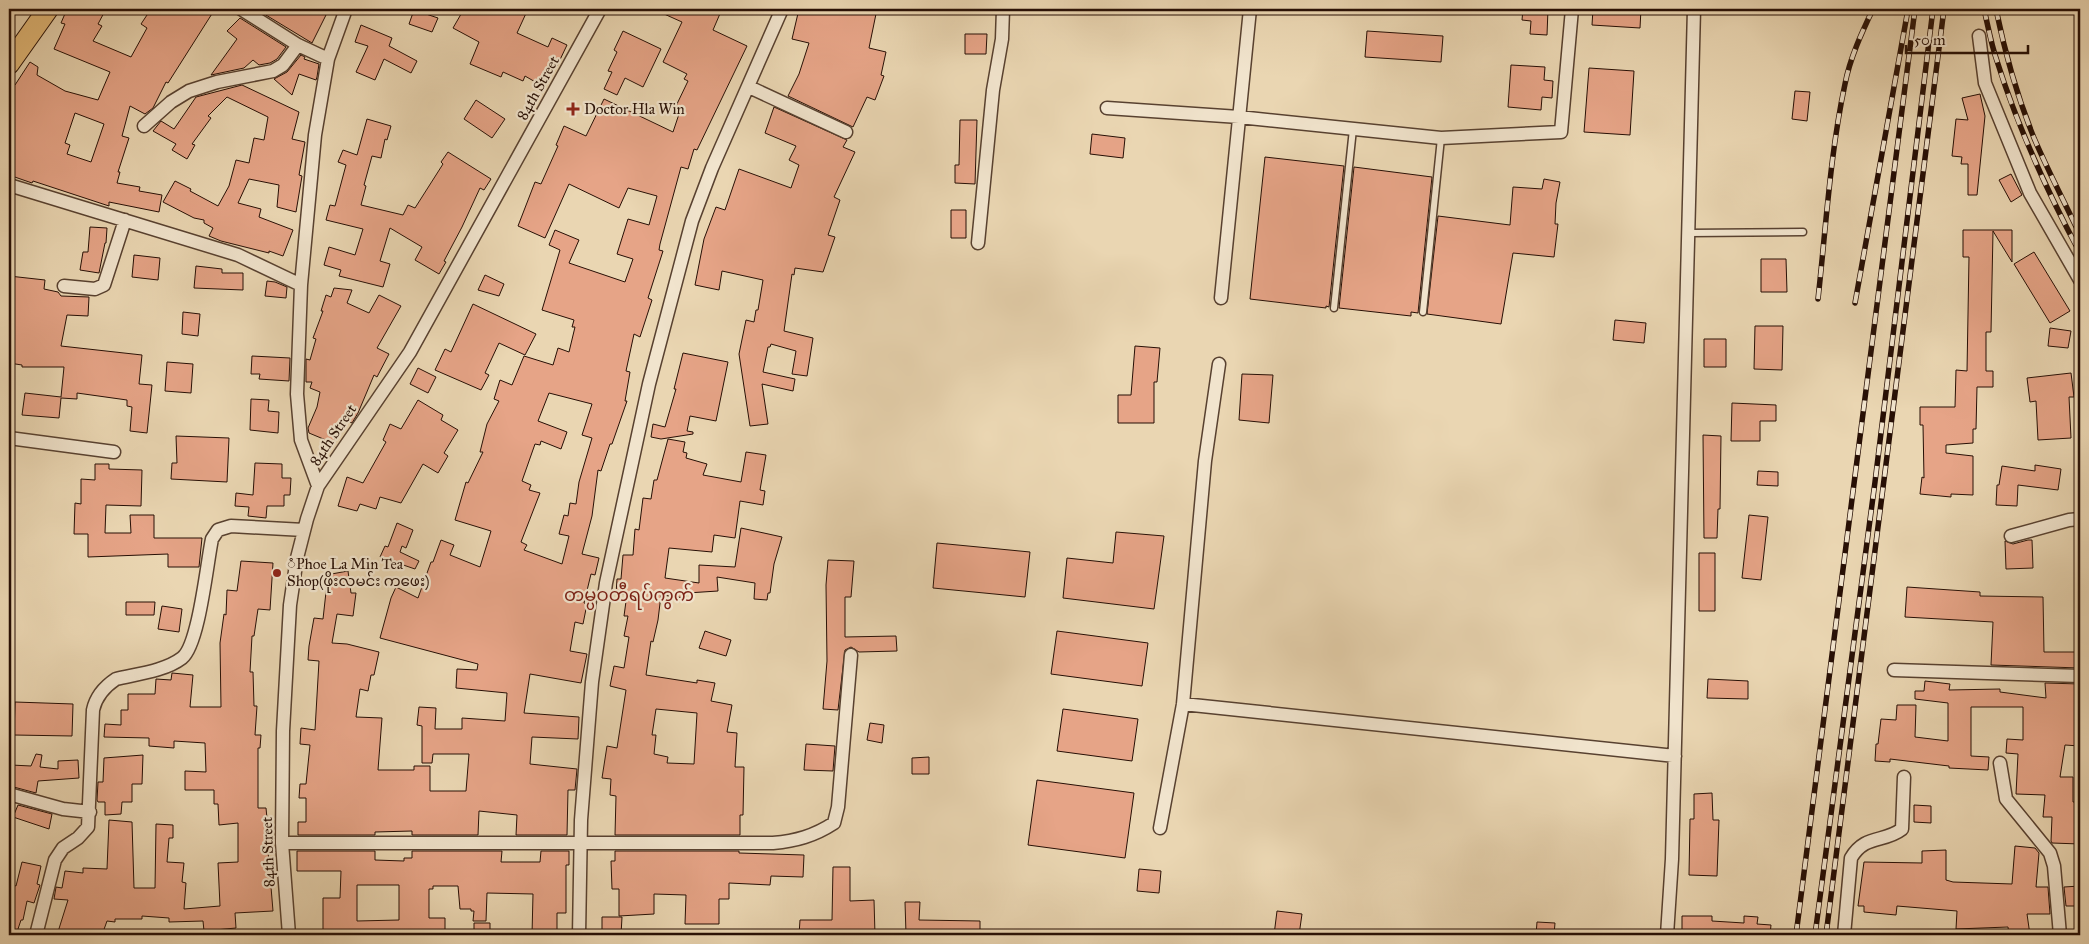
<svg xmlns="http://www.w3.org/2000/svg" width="2089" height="944" font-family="'IM FELL Great Primer','Noto Sans Myanmar',serif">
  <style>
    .building { fill: #e6a487; stroke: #270f05; fill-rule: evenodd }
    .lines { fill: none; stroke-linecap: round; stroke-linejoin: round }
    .service-casing { stroke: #584130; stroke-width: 9 }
    .minor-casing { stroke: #584130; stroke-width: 15 }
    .primary-casing { stroke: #270f05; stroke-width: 22 }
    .service { stroke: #f1e4cd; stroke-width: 6 }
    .minor { stroke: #f1e4cd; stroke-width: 12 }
    .primary { stroke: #e5bb79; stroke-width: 20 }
    .rail-casing { stroke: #270f05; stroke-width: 5.5 }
    .rail { stroke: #f1e4cd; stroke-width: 4; stroke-dasharray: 11; stroke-linecap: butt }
    .poi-dot { fill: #8f2418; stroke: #f1e4cd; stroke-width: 2 }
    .labels { text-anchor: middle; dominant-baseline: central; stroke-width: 4.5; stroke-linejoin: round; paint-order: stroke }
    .street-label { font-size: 15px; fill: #270f05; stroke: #f1e4cd }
    .poi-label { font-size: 15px; fill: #270f05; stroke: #f1e4cd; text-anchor: start }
    .quarter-label { font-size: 18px; fill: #7a1f14; stroke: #f1e4cd }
  </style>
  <rect width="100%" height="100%" fill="#ead6b2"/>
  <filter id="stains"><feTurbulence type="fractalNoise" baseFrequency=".004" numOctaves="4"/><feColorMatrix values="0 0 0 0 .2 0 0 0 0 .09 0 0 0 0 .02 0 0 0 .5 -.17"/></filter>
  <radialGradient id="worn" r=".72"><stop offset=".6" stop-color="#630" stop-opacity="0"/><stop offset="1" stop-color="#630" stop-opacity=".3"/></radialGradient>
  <path class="building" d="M67,9H106L98,24L102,26L93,41L131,57L147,28L141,24L151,9H215L168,83L166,82L153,108L145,114L130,106L122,136L129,138L118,172H120L117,183L140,187L139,191L162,195L159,212L109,202V206L33,181L32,183L9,175V81L15,85L30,62L38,67L37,75L65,91L98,100L110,72L54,49L65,24L61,23ZM75,113L104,124L91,162L67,154L70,145L65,143Z
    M256,9H329L312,43Z
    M464,9H528L517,33L548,47L552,38L567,45L557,66H556L544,87L525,76L523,81L503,72L501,77L470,64L479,42L453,28Z
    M653,9H722L713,30L747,46L697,150L694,149L688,169L681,167L660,244L659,250L663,251L648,298L652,300L640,337L634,334L626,371L630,372L625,401H627L612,444H610L601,471L598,470L592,516L582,554L599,558L595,575L591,574L584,603L587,604L583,624L575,622L570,651L587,654L581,683L530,674L524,713L579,717L578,739L532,737L530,764L577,769L575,790H568L567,835H516L517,815L479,811L478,835H412V831L375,832V835H298V822H306V798H299L300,784H306L310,745L300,744L301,728L315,730L319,661L308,660L309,646L314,618L323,619L327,583L326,575L348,571L351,593H356L353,616L337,614L332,643L347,644L379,652L374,675H371L368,691L360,689L356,717L382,718L378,770H414V766H430V791H466L469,754H433L432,763H422V726L417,725L419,707L436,708L435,729H462V718L505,721L507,693L456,688L457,669L477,670L478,664L380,638L391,598L396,587L418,598L431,562H433L441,540L454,545L450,555L480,567L491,531L455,520L466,482L468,483L483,452H480L487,424L499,401L494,399L500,380L512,385L524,356L553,365L558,348L569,352L575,327H572L574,320L542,310L560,250L549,245L555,230L579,240L569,263L625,282L633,259L617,254L628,219L649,225L657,196L628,188L619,208L569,184L545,238L518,226L535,182L541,184L558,146L556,145L564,126L586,136L604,99L673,132L681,108L676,106L688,81L684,79L687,74L663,62L682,22ZM549,393L592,404L582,435L592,438L579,482L576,504L570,503L568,516L564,515L559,534L569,536L562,564L524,550L527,545L521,542L540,493L529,490L531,485L522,481L535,444L540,445L541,441L561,449L567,432L538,421Z
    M799,9H877L869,48L886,52L881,75L884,76L875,100L867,97L853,127L788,96L799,74L809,43L792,39Z
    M1523,9H1548L1547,35L1530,34L1531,21L1522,20Z
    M1593,9H1641L1640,28L1592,25Z
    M414,10L438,18L432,32L409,24Z
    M240,18L286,47L277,59L270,63L259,65L253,60L244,68L211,75L237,39L227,31Z
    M361,25L392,38L389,46L417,61L411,73L384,59L375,80L356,72L368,46L355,42Z
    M623,31L661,49L643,87L625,78L617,95L604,89L612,72L608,71L617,52L614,50Z
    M1367,31L1443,36L1441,62L1365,57Z
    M965,34H987L986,54H965Z
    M301,55L305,57L304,59L319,64L317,77L316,80L299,74L292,95L274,79L287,72Z
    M1511,65L1545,67L1544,80L1553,81L1552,98L1542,97L1541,110L1508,107Z
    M1589,68L1634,71L1630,135L1584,132Z
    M242,85L299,112L292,139L305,142L299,175L302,176L296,212L277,207L279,185L249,179L238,203L261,209L259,217L293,230L283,256L269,251V253L221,241L209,236L213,228L204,223V220L194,218L163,202L175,181L191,189L190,191L218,206L229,186L236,160L249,163L254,138L264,140L268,117L227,97L208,116L211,118L192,144L195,145L187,159L172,150L176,144L153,131L161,121L174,129L196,97Z
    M1795,91L1810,92L1807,121L1792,119Z
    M1980,94L1985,116L1977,195H1968V164H1961L1962,157L1952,156L1956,119L1968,120L1962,98Z
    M476,100L505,119L492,138L464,119Z
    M774,107L847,140L843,147L855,152L834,197L840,200L828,235L835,237L823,272L795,268L794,275L792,274L784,331L813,338L807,376L792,374L796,351L771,344L770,347H768L763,372L795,379L793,391L762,384L768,424L750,426L739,354L746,320L754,322L756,310H758L763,280L722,271L719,290L695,285L704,239L716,207L725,210L739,169L791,188L799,165L789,160L796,146L765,133Z
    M367,119L391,126L387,140L385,139L381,158L372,156L364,185L366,186L361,205L403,215L408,205L415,208L443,164L441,162L448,152L491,179L484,190L480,188L462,227L444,261L446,262L439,274L415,260L422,247L390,228L380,261L390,264L383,287L339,276L341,270L324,265L329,247L355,255L363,229L326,220L330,205L335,206L346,165L338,162L343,150L357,155Z
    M960,120H977L975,184L955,183V165H959Z
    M1092,134L1125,138L1123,158L1090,154Z
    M1265,157L1344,166L1329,307L1326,306V308L1250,299Z
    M1354,167L1432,177L1418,313L1411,312V316L1339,308Z
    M2011,174L2022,195L2011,202L1999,180Z
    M1544,179L1560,182L1556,203L1555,224H1558L1554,257L1513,253L1501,324L1427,314L1438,216L1510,225L1513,187L1542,189Z
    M951,210H966V238H951Z
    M90,227L107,228L106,243H105L99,273L80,270L83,252H88Z
    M1963,230H2012V262L1993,231L1991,332H1986V371H1993V387H1977L1976,429H1973V443L1946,445V453L1973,456V495L1951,494V497L1920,494L1922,477L1924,478L1923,425H1920V407H1955L1956,370L1967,371L1969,257H1963Z
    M2034,252L2070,311L2050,323L2014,264Z
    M134,255L160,258L158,280L132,277Z
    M1761,259H1786L1787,292H1761Z
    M196,266L222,269V273H243V290L194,288Z
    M485,275L504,284L499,296L478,290Z
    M9,276L45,280L44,289L58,292L61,296L89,297L88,316L67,315L61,346L142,355L139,384L152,385L147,433L130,431L132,407L127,406V400L77,393V399L61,398L59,418L22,415L25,393L61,397L64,367H22V365L9,363L10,292H9Z
    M267,281L275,282L287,287L286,298L265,296Z
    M334,288L352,290L347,303L369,313L379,295L401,306L377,348L389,354L377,377L374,375L358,413L352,423L343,419L333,443L309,433L308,428L317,407L320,392L310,388L312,382H306V359L310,360L316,339L313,338L323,311H321L326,295L331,297Z
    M473,304L536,334L525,355L499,343L485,373L489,375L481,390L435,370L445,349L451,352Z
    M183,312L200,314L198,336L182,334Z
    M1615,320L1646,323L1644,343L1613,340Z
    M1755,326H1783L1782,370L1754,369Z
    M2050,328L2071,331L2068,348L2048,346Z
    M1704,339H1726V367H1704Z
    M1135,346L1160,348L1157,382H1154V423H1118V395H1131Z
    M683,353L728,362L716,421L690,416L687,431L693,432V434L661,439L651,437L653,424L665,427L676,389H674Z
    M252,356L290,358L289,381L259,379L260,374H251Z
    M167,362L193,364L191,393L165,391Z
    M418,368L436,377L428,393L410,384Z
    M2071,373L2074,397H2069L2071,438L2038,440L2036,401L2030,402L2027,378Z
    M1242,374L1273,375L1269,423L1239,420Z
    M251,399L269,400L268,411L279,412L278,433L250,430Z
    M418,400L443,415L441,420L458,430L444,453L448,456L438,473L423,464L401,503L380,497L376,509L360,504L357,511L338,506L347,477L363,483L386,442L383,440L390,424L401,429Z
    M1732,403L1776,405V421H1760V441H1731Z
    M1703,435L1721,436L1720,509H1718L1717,538H1704Z
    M176,436L229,438L227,482L171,479L172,463H177Z
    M668,439L685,442L683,452L687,453L686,458L707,464L703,475L741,482L746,452L766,455L760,490L765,491L763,505L740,501L735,538L714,535L712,552L669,548L665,578L699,583V565L735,567L741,528L782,537L774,564L770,593H768L767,600L754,599L755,583L717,577L718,591L687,593L686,598L661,595L658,620L653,642L651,641L646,675L697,683V680L715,683L711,701L732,705L727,732L737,733L735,767H744L743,815H740V835H615L616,796L610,795L611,779L602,778L607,746L617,748L626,690L610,686L614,666L624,668L629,637L624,636L628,616H624L627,594H616L617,579H621L623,555H633L635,529L639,530L643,498L651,499L654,480H657ZM656,709L697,713L694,764L667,763L668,757L654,754L656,735H652Z
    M255,463L282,464V478H291L290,495H284V506H267L266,518L248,516L249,507L235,506L236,493L253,495Z
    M95,464H109V469L142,470L141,506L106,505L105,533H131L130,515H154V538H202L199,567H168V554L88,557V534H74L75,503L81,504V479L95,480Z
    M2035,465L2061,469L2058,490L2018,485L2017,506L1996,505L1997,485H1999L2002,466L2035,471Z
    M1758,471L1778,472V486L1757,485Z
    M1749,515L1768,517L1761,580L1742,578Z
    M397,523L413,530L406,548L402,546L400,552L419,561L415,569L380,557L385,546L388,547Z
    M1116,532L1164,536L1154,609L1063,598L1067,558L1113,563Z
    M2028,540H2032L2033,568L2006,569L2005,541L2013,544Z
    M937,543L1030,552L1025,597L933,588Z
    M1699,553H1715V611H1699Z
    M828,560L854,561L851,597H845V637L896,636L897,651L859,652L851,647L845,650L838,710L823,709L827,661L826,585Z
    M241,561L273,563L270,610L258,609L254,636H252L250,672H253L254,706H257L255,735H261L260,748H258V808H266L269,839H267L273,911L235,913L236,928L204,931L203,921L169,922V918L142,916V919H115V922L107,921L102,935H57L68,900L54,899L56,887L62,888L65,871L83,873V868L107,869L109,820L132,822L134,888H155L156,824L173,825V838H169L167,862L184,863L182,882L186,883L184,909L220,906L218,863L238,862V823L219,825L218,804H214V790H185V771L206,772L205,743L174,741V748L149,746V738L104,737L105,724L121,725V710H128V694H155L156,679L171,680L172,673L193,675L190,707H221L220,643L224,614L226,615L227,590L237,591Z
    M1907,587L1980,592V596L2043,597L2044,652H2080V668L1991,665L1993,622L1905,617Z
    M126,602H155L154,615H126Z
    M162,606L182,609L179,632L158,629Z
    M705,631L731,640L726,656L699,648Z
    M1057,631L1148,643L1142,686L1051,674Z
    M1708,679L1748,681V699L1707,698Z
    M1925,681L1950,684L1949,690L2000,689V692L2046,698L2045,683L2080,684V746L2065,745L2060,777H2073V802H2080V844L2052,843L2051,841L2052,817H2043L2045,795L2016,794L2018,754L2006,753L2007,739L2023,740V707H1971V756L1989,757L1988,770L1949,768V766L1890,759V762L1875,761L1876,744H1878L1881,719L1896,720L1897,705H1916L1915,737L1948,741V703L1915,699V691H1924Z
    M15,702L73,704L72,736L14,735Z
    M1063,709L1138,719L1132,761L1057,751Z
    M870,723L884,725L882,743L867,740Z
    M806,744L835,746L833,771L804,770Z
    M36,754L42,755L40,767L58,769V761L78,760L79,778L38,781L36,793L10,786L11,765L31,766Z
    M143,755L142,784H132V802H122L121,814L105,815V802H98L97,800L98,782H103L104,758Z
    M929,757V774H912V758Z
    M1037,780L1134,793L1125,858L1028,845Z
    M1712,793L1713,820H1719L1717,876L1689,875L1690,819H1694V794Z
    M18,805L52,814L49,829L13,817Z
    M1914,805L1931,806V823L1914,822Z
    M2015,846L2035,848L2039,853L2036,887H2048L2050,914H2027L2030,935H2009L2008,927L1956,929L1957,911L1897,906L1896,915L1864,912V906H1858L1864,862L1922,863V851L1946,850V880L1953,882L2012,884Z
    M297,851H375V860L404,861V858H412V851H502L501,862H540L541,851H569V865H566V913H557V935H532L533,894L487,893L486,921H473L474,911H471V909H460L458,886H433V889H429V918H445V935H417L418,933L389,932V935L323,933V898H340L341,871H297ZM357,885H399V920L357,921Z
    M615,851H739V853L804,855L803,877L771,876L770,885L729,883V899H719V924H685L686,895L654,894V914L619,916V889H612L611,861H615Z
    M22,862L41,866L37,884L40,885L34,903L27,901L23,920H21L16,935H9V909L13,885L16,886Z
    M833,867H850V901L874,900L875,935H799L800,920H832Z
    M1139,869L1161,871L1159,893L1137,891Z
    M2080,886V906H2066L2064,887Z
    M905,902H920L919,920L980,921V935L906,934Z
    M1277,911L1302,914L1299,935H1274Z
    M1682,916H1712V921L1744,923V916L1758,917L1757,924L1771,925L1770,935H1682Z
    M602,917H622L621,935H602Z
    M1537,922L1555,923L1554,935H1536Z
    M474,923H490V935H474Z"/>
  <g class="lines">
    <g class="service-casing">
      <path id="service" d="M1689,233L1803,232
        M1334,308L1353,129
        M1423,312L1441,138"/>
    </g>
    <g class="minor-casing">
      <path id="minor" d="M241,9L298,45L328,59
        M1979,36L1985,83L2030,193L2080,280
        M749,87L846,132
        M1107,108L1239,117L1441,138L1561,132L1572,9
        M144,126L171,102L189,91L217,82L273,71L283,65L298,45
        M9,185L238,255L301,285
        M978,243L993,90L1002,39L1003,9
        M64,286L95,289L104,285L125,220
        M1221,298L1250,9
        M9,438L114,452
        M318,486L301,440L297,394L301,285L315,135L328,59L346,9
        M2011,536L2069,520L2080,519
        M1894,670L2080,676
        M1183,704L1675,756
        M2000,763L2006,799L2050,853L2054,866L2060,935
        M9,794L63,809L90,812
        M1160,828L1183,704L1205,461L1219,364
        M282,843H773C796,841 814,836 834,823L838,807L851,655
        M36,935L55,860L63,848L78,838L88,827L93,710C96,696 104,687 116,679C137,674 165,671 182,658C199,645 207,562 212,539L218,530L231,526L304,530
        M289,935L282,843L283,731L290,605L297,558L307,519L318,486L410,352L600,9
        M579,935L581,820L592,682L606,583L649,384L692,221L712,168L782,9
        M1667,935L1672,859L1694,9
        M1844,935L1851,858C1865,834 1884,843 1902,829L1904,777"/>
    </g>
    <g class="primary-casing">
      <path id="primary" d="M9,64L48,9"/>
    </g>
    <use href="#service" class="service"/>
    <use href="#minor" class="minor"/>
    <use href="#primary" class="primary"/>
    <g class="rail-casing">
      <path id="rail" d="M1984,9C1988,26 1991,44 1997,61C2018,128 2047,191 2080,253
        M1996,9C2005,53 2017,96 2034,138C2048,171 2065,203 2080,235
        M1818,299C1826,227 1830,154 1845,84C1850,58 1862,32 1873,9
        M1855,303L1907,15
        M1796,935L1915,9
        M1815,935L1875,482L1933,9
        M1826,935L1944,9"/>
    </g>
    <use href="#rail" class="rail"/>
  </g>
  <g class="poi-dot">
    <path d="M570.5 101.5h5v5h5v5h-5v5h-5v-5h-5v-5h5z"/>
    <circle cx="277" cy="573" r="5"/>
  </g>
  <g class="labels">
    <g class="street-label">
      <text transform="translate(538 88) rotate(-61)">84th Street</text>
      <text transform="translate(333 435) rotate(-56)">84th Street</text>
      <text transform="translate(268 852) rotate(-92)">84th Street</text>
    </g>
    <g class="poi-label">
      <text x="584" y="109">Doctor Hla Win</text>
      <text x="287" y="564">ံPhoe La Min Tea<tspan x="287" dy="17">Shop(ဖိုးလမင်း ကဖေး)</tspan></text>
    </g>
    <g class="quarter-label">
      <text x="629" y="595">တမ္ပဝတီရပ်ကွက်</text>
    </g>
  </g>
  <rect width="2089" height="944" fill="none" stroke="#ead6b2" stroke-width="30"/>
  <rect x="10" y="10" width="2069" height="924" fill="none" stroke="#270f05" stroke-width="2.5"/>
  <rect x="15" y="15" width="2059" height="914" fill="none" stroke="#270f05"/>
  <path d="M1906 45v8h122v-8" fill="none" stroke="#270f05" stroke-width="2.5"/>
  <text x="1914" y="45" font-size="15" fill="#270f05" stroke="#f1e4cd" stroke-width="4" paint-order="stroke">50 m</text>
  <rect width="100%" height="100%" filter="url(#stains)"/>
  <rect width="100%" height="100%" fill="url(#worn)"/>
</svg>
